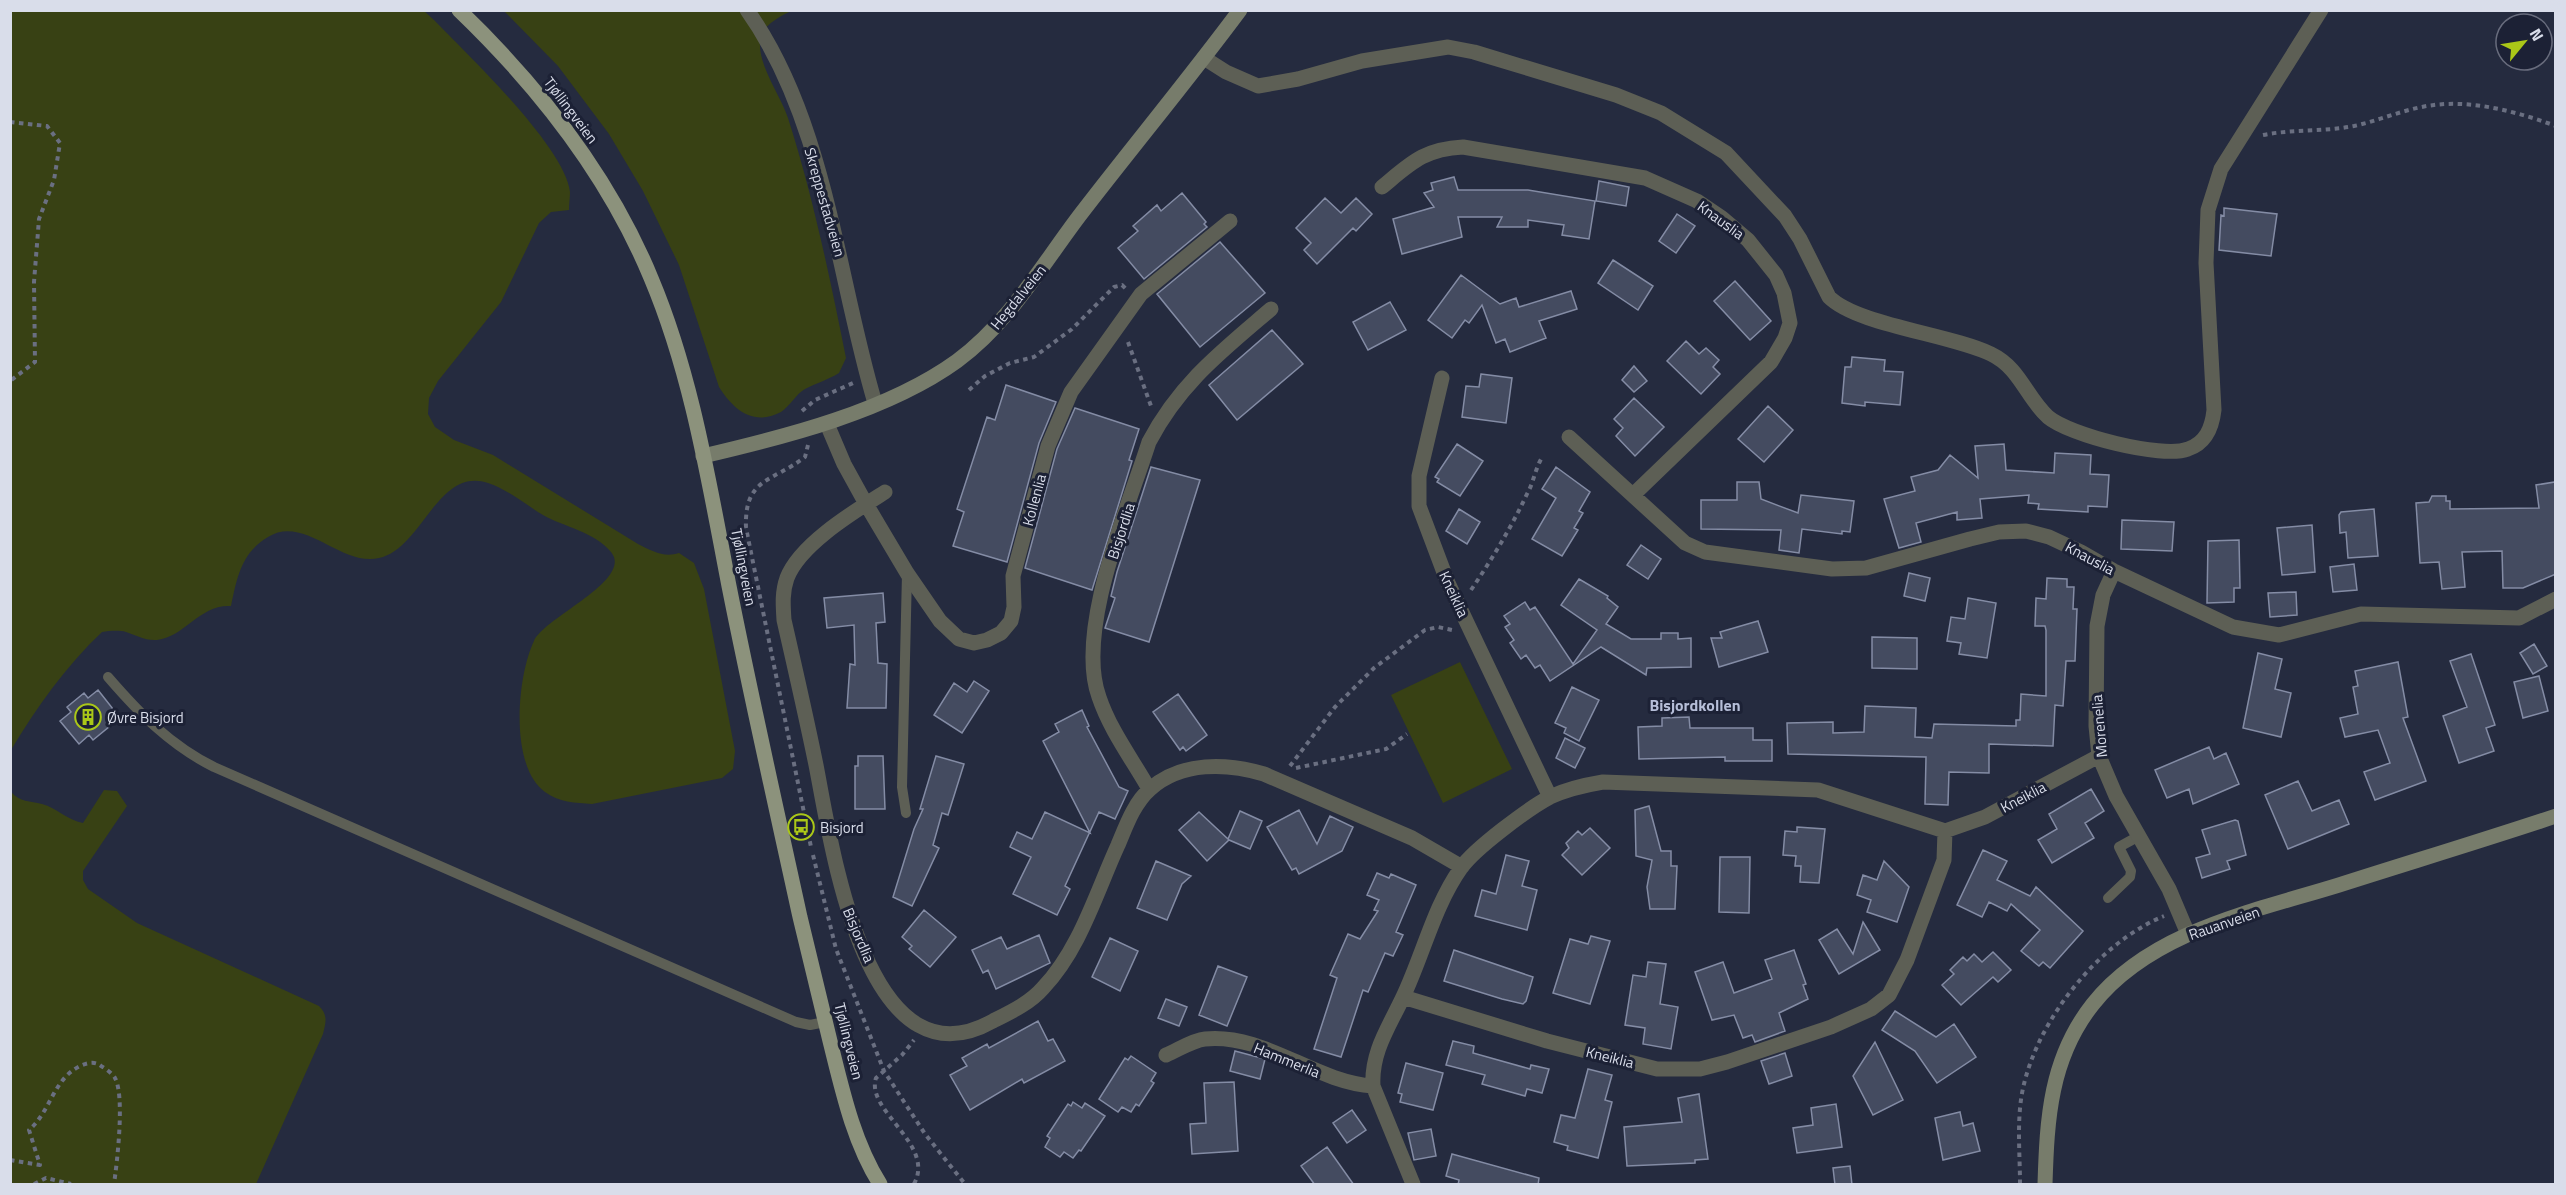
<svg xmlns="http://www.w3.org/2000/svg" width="2566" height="1195" font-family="'Titillium Web',sans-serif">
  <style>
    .green { fill: #384114 }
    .building { fill: #444b60; stroke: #848ca5; stroke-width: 1.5 }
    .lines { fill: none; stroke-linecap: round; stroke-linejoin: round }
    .path { stroke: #6a6f81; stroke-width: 4; stroke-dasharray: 4.5 4.5; stroke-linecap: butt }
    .lane { stroke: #5d5f55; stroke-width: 10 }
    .street { stroke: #5d5f55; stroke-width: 15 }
    .secondary { stroke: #777c6b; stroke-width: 15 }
    .primary { stroke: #8c927c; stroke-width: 15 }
    .labels { text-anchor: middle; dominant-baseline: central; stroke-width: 6; stroke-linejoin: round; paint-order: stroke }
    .street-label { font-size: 15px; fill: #d9ddea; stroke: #1c2135 }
    .poi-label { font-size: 15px; fill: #d9ddea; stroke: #1c2135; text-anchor: start }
    .neighbourhood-label { font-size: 16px; font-weight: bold; fill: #b6bed8; stroke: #1c2135 }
  </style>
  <rect width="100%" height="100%" fill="#252b3f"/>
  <path class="green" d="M11,10H423L434,20C467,54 565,147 570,192C570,197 569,204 569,210L551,212L539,223L501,302L438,381L429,398L428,414L435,427L454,440L493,455L638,544C652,551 664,558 679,553L694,563L704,589L735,751L733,769L722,778L592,804C576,803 558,802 545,792C509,766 517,676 534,641C545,617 634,580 611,552C595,532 564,527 543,515C526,505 507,489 488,483C438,466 422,549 379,558C341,567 304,514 268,537C241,553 237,578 231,606C200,604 186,636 157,640C145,641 136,635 126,632C119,630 109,631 102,632C65,667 37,707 11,750Z
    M504,11H791C779,17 761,26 760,41C758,66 780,94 788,118C813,196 830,278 846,358L839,373C828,380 816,383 805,389C796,394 790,406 781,412C753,427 733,409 719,387L679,265L643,191L609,134L558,66Z
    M1460,662L1512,769L1443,803L1391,695Z
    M104,790L117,791L127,806L83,871V880L88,889L137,923L319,1006C328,1015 326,1022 323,1034L256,1184H11V792C20,802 30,801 42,804C57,808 67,820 83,823Z"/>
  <path class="building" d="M1454,177L1458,190H1528L1595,201L1589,239L1562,235L1564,225L1528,220V227H1497L1502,217H1458L1462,237L1402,254L1393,219L1434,207L1424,193L1433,190L1431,183Z
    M1599,181L1629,187L1626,206L1596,201Z
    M1182,193L1206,222L1204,224L1207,227L1144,279L1118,248L1138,231L1133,226L1157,205L1161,211Z
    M1325,198L1341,213L1356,198L1372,214L1356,231L1353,228L1317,264L1304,250L1311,243L1296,228Z
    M2224,208L2277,214L2271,256L2219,250L2221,215L2224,216Z
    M1677,214L1695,226L1676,253L1659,241Z
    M1220,242L1265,293L1200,347L1157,294Z
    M1613,260L1653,286L1638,310L1598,283Z
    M1461,275L1500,304L1516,298L1519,307L1571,291L1577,309L1539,321L1546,338L1510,352L1505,339L1496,343L1482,305L1469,323L1465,320L1452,338L1428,320Z
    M1735,281L1771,321L1750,340L1714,301Z
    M1390,302L1406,330L1368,350L1353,322Z
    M1272,330L1303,364L1237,420L1209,385Z
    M1686,341L1699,354L1706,348L1719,360L1713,367L1720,374L1701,394L1667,361Z
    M1852,357L1885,360L1884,371L1903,372L1900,405L1865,402V406L1842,403L1845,367H1851Z
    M1634,366L1647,381L1634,392L1622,380Z
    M1481,374L1512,378L1506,423L1462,417L1466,386L1479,387Z
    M1006,385L1056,402L1039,443L1007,562L953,546L964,512L957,509L987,417L995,420Z
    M1634,398L1664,427L1635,456L1616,436L1623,428L1614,419Z
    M1768,406L1793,430L1764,462L1738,439Z
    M1075,408L1139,429L1129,460L1132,461L1092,590L1025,568L1057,449Z
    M1457,444L1483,461L1460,496L1437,482L1439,479L1435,477Z
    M2004,444L2006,470L2054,473L2055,453L2091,455L2090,474L2109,475L2107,507L2088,506V512L2038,509L2039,504L2028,503L2029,495L1980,499L1982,518L1957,520V512L1916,523L1921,542L1899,548L1884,499L1915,491L1911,477L1938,470L1950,455L1978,478L1975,446Z
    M1151,467L1200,480L1149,642L1105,628L1115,598L1111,596L1117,572Z
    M1556,467L1590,492L1579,511L1583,513L1574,528L1578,530L1562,556L1532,539L1556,498L1542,489Z
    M1737,482H1759L1761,499L1798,513L1801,495L1854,501L1850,532L1842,531V534L1802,529L1799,553L1779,550L1781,530L1701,529V500H1737Z
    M2555,482L2556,574L2523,588H2503L2502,551L2462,552L2465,587L2442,589L2439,562L2420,563L2416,503L2429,502L2432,496H2446V501H2450V509L2539,508L2536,485Z
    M1459,509L1480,522L1467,544L1446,531Z
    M2374,509L2378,556L2348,558L2346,532L2340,533L2339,515L2341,512Z
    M2122,520L2174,522L2172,551L2121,549Z
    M2312,525L2315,572L2282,575L2277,528Z
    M2239,540L2240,588H2234V602L2207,603L2208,541Z
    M1641,545L1661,559L1648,579L1627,565Z
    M2354,564L2357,590L2333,592L2330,567Z
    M1909,573L1930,578L1925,601L1904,596Z
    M2047,578L2067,579V587H2074L2073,609H2077L2075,661H2066L2063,706L2055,705L2053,746L1989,744V773L1949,772L1948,805L1925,804L1926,757L1788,754L1787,723L1833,722V733L1864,732L1865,706L1916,708L1915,737L1932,738L1934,724L2016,726V720H2020L2021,694L2046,696V630L2045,626H2035L2036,598L2046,599Z
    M1579,579L1608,596L1607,598L1618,607L1606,624L1631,639H1661V633H1678V639L1691,638V667L1647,668L1646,675L1601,647L1550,681L1540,665L1535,668L1526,655L1521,659L1510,643L1514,640L1505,627L1510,624L1504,616L1525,602L1530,610L1535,607L1573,664L1597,630L1561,605Z
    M2296,592L2297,615L2270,617L2268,593Z
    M883,593L885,622L876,623L878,663L887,664L886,708H847L850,664L855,665L854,625L827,628L824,598Z
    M1968,598L1996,603L1987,658L1959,654L1961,643L1947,641L1951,617L1965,619Z
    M1758,621L1768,652L1719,667L1711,638H1722L1720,632Z
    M1872,637L1917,638V669L1872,668Z
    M2534,644L2547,666L2533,674L2520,653Z
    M2258,653L2282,659L2275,689L2291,693L2281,737L2243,728Z
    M2471,654L2495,725L2486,728L2494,751L2459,763L2443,716L2467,707L2450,661Z
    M2398,662L2408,717L2403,718L2426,781L2375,800L2364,772L2390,763L2378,730L2345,737L2340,718L2358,714L2353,687L2358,686L2355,671Z
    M2539,676L2548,711L2523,718L2514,682Z
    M974,681L989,691L962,733L934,715L954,683L967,692Z
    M1572,687L1599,700L1579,741L1564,733L1566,728L1555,723Z
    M98,690L117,714L107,721L110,726L93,740L89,735L79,744L60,721L71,712L67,707L84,693L88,698Z
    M1178,694L1207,735L1186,751L1183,747L1180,750L1153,712Z
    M1082,710L1089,726L1087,727L1119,787L1128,791L1115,819L1099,812L1065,886L1070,889L1057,915L1013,894L1031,857L1010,847L1017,832L1032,839L1045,812L1090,833L1043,741L1059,732L1055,724Z
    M1689,717L1690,728H1753V740H1772V761H1725V757L1639,759L1638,727L1662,726V718Z
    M1565,738L1585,748L1575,768L1556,758Z
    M2209,747L2214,759L2226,753L2239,784L2193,804L2189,789L2167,798L2155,770Z
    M858,756H883L885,809H855V766H858Z
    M936,756L964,764L948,815L942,813L933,845L939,848L912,906L893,897L914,829L923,809H920Z
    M2298,781L2312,811L2339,800L2349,824L2288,849L2265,795Z
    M2091,789L2104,811L2085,823L2094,838L2052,863L2038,840L2057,829L2049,814Z
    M1649,806L1661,851H1671V866H1677L1675,909H1650L1647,887L1652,860L1636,856L1635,810Z
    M1299,810L1317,844L1330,816L1353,827L1342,851L1299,874L1296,868L1292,870L1267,827Z
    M1240,811L1262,821L1250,849L1229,840L1207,861L1179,830L1199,812L1228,839Z
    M2235,820L2238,821L2246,855L2227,861L2230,869L2202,878L2196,858L2210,854L2202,830Z
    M1797,827L1825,829L1819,883L1800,882L1801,866H1795L1796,856L1783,855L1785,831L1797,832Z
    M1590,828L1610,848L1582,875L1562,855L1569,848L1566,843L1578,831L1582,835Z
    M1983,850L2007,861L1997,880L2030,896L2036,887L2083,931L2050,968L2043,962L2039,966L2021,951L2040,930L2011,904L2007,911L1989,902L1982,917L1957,905Z
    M1506,855L1529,861L1522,886L1537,890L1527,930L1475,916L1482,890L1496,894Z
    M1720,857H1750L1749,913L1719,912Z
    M1156,861L1191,876L1182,884L1167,920L1137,908Z
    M1884,861L1909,887L1897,922L1867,912L1871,900L1857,895L1863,875L1877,880Z
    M1377,873L1389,878L1391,874L1416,885L1396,932L1403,935L1393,956L1385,953L1368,992L1363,990L1341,1057L1314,1049L1337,978L1330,975L1348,934L1360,939L1378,911L1374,910L1379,900L1367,895Z
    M924,910L956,937L930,967L909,949L912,946L902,937Z
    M1863,922L1880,950L1839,974L1819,940L1837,929L1853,954Z
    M1039,935L1050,963L996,989L988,970L983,973L972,950L1001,937L1007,949Z
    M1591,936L1610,941L1590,1004L1553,993L1570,939L1588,944Z
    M1110,938L1138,951L1120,991L1092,977Z
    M1454,950L1533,977L1526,1001L1523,1004L1502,999L1444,981Z
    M1794,950L1806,984L1803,985L1808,999L1779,1013L1785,1031L1755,1042L1752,1035L1743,1038L1734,1015L1712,1020L1695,972L1723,962L1734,993L1772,979L1765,960Z
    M1993,952L2011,970L1998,982L1993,977L1961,1005L1942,985L1954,974L1950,970L1963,957L1967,961L1974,954L1982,962Z
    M1648,962L1666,964L1660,1004L1678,1007L1671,1049L1643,1044L1645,1028L1625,1025L1633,975L1646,977Z
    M1218,966L1247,977L1227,1026L1199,1015Z
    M1166,999L1187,1007L1179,1026L1158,1018Z
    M1895,1011L1936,1037L1954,1024L1976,1057L1937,1083L1915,1051L1882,1030Z
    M1038,1021L1048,1041L1053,1039L1065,1061L1024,1083L1022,1079L970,1110L950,1075L967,1066L962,1058L987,1044L989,1048Z
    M1453,1041L1474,1046L1473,1053L1530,1069L1531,1065L1549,1069L1542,1093L1527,1089L1525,1096L1482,1084L1485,1075L1446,1065Z
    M1875,1042L1903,1100L1873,1115L1853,1076Z
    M1235,1051L1265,1059L1260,1079L1230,1071Z
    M1785,1053L1792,1076L1769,1084L1761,1061Z
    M1131,1056L1156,1073L1151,1081L1154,1083L1139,1106L1136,1104L1131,1112L1122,1107L1118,1112L1099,1099L1125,1058L1128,1060Z
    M1406,1063L1443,1073L1433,1110L1400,1102L1402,1094L1398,1093Z
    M1588,1069L1612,1075L1605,1100L1612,1102L1598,1158L1567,1150L1568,1146L1554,1142L1561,1115L1575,1118Z
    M1234,1082L1238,1151L1192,1154L1190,1124L1206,1123L1204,1083Z
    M1699,1094L1708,1159L1695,1160V1163L1627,1166L1624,1127L1682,1122L1678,1098Z
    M1073,1102L1082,1108L1085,1103L1105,1116L1081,1151L1079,1150L1073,1158L1064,1152L1060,1157L1045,1147L1050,1138L1047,1136L1068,1104L1071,1106Z
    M1836,1104L1842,1147L1797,1153L1793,1128L1813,1125L1811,1108Z
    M1352,1110L1366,1130L1347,1143L1333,1123Z
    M1960,1112L1963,1126L1973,1123L1980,1151L1943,1160L1935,1118Z
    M1431,1129L1436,1156L1414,1160L1408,1133Z
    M1327,1147L1354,1185H1315L1301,1166Z
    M1452,1154L1539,1178L1538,1185H1458L1459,1180L1446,1176Z
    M1850,1166L1852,1185H1835L1833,1168Z"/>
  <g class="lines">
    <path class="path" d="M10,122L47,126L60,143L54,180L39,219L34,282L35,362L10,381
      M2263,135C2293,129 2324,132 2354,126C2381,120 2407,108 2434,105C2474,100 2518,112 2556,126
      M1128,342L1151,406
      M969,390L985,376L1010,363L1034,357L1072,329L1114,287L1122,285L1126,289
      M802,411L815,400L853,383
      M808,445L805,457C773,482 744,477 746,528L811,847
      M1471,590C1492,559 1511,528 1527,494C1534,482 1535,468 1543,456
      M1290,766L1335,707L1374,668L1425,630L1438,627L1452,630
      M1296,768L1386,749L1407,734
      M813,855L836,949L884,1071L925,1134L965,1184
      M10,1160L40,1165L29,1130C48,1114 53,1085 72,1071C80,1065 93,1059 101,1066C105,1068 113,1074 115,1078C125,1096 117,1163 114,1184
      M34,1184L46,1178L71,1184
      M914,1184C936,1144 865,1111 876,1078L902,1055L914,1040
      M2020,1184C2020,1152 2016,1116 2024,1084C2040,1017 2100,942 2164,916"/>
    <path class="lane" d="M108,677C140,714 170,745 214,767L796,1022L810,1025L825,1022
      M906,813L902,787L907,573
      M2108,898L2130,877L2131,871L2119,847L2139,836"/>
    <path class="street" d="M747,10C826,121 837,276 875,403
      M1204,58L1226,72L1258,86L1298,79L1362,61L1448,47L1474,52L1616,95L1661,113L1726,153L1785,216L1800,239L1829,297C1857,325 1949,334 1991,354C2020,368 2026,397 2048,417C2069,435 2162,459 2188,449C2206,443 2212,428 2214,410L2206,263L2208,210L2221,169L2321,10
      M1382,187C1411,163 1424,149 1463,147L1645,178L1697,201L1722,218L1748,240L1776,275L1784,293L1790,323L1785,338L1771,362L1633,495
      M1442,378L1419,476V506L1448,583L1550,797
      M827,424L844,464L866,504L907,573L940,621L959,639L974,643L987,640L1001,633L1011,621L1014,607L1013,576L1048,446L1071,392L1141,294L1230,221
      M1569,437L1685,543L1705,552L1832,569L1866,568L1970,539L1999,532L2026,531L2049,537L2081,552L2114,571L2233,627L2279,635L2361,614L2519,618L2556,599
      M885,492C855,511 800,544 787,578C782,592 783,605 784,620C795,668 806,716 816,765C831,841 865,1093 993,1021C1011,1012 1030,1003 1043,988C1080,949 1096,893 1118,845C1126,826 1134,803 1150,789C1182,761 1227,763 1264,774L1412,838L1462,867
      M2114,571L2103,595L2097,626L2096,726L2099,756L2116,796L2169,889L2188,934
      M1149,789C1132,759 1110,730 1099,697C1075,631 1128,508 1149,442C1180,383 1222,351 1271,309
      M1403,997L1547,1041L1657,1069H1700L1727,1062L1831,1027L1871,1009L1889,995L1907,960L1944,860L1945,831
      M1166,1055C1178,1050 1193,1040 1205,1039C1265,1033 1314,1082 1373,1086
      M1413,1184L1373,1086C1371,1052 1389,1027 1403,997C1423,955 1434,906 1461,868C1474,849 1529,808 1550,797C1567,789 1585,785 1603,782L1818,790L1945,831L1985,817L2099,756"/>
    <path class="secondary" d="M703,456C785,437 888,411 957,361C1009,323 1042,265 1080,215C1133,146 1188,80 1240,10
      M2045,1184C2047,1119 2050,1058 2093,1004C2151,931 2255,911 2339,885C2411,862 2484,840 2556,816"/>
    <path class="primary" d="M459,10C538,86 609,176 651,278C692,375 709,483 729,586C751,697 776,807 800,917C810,958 820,999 830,1041C842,1089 853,1141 880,1184"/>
  </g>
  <defs>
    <g id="building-ring" transform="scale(1.35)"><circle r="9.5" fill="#1c2135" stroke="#aac718" stroke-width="1.5"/><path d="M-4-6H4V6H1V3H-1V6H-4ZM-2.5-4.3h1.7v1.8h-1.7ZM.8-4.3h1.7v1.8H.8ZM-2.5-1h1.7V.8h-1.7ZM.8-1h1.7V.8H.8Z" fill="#aac718"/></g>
    <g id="bus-ring" transform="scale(1.35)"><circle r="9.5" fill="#1c2135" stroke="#aac718" stroke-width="1.5"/><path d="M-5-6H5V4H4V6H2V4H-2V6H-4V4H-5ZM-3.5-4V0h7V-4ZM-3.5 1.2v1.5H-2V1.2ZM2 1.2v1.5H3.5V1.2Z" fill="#aac718"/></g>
  </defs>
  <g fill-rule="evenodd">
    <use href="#building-ring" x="88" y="717"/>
    <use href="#bus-ring" x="801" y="827"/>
  </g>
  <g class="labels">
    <g class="street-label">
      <text transform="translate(571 110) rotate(53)">Tjøllingveien</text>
      <text transform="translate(825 202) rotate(74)">Skreppestadveien</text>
      <text transform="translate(1721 220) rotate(36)">Knauslia</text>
      <text transform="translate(1018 297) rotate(-51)">Hegdalveien</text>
      <text transform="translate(1034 500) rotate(-75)">Kollenlia</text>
      <text transform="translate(1121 531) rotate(-72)">Bisjordlia</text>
      <text transform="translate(2090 558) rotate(28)">Knauslia</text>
      <text transform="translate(744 567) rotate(79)">Tjøllingveien</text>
      <text transform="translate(1454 594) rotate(65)">Kneiklia</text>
      <text transform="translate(2099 726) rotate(-95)">Morenelia</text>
      <text transform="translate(2023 797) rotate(-28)">Kneiklia</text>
      <text transform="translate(2224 923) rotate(-19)">Rauanveien</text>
      <text transform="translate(859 935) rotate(67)">Bisjordlia</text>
      <text transform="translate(849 1041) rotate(76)">Tjøllingveien</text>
      <text transform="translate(1610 1057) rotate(14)">Kneiklia</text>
      <text transform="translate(1287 1060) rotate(22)">Hammerlia</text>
    </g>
    <g class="poi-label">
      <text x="107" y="717">Øvre Bisjord</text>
      <text x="820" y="827">Bisjord</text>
    </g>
    <g class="neighbourhood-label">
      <text x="1695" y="705">Bisjordkollen</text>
    </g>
  </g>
  <rect width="2566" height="1195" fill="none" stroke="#d9ddea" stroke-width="24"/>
  <g transform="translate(2524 42) rotate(60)"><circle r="28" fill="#1c2135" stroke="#686c7d" stroke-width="1.5"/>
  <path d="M0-4.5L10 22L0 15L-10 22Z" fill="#aac718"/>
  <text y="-9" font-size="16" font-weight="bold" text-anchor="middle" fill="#d9ddea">N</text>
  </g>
</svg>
